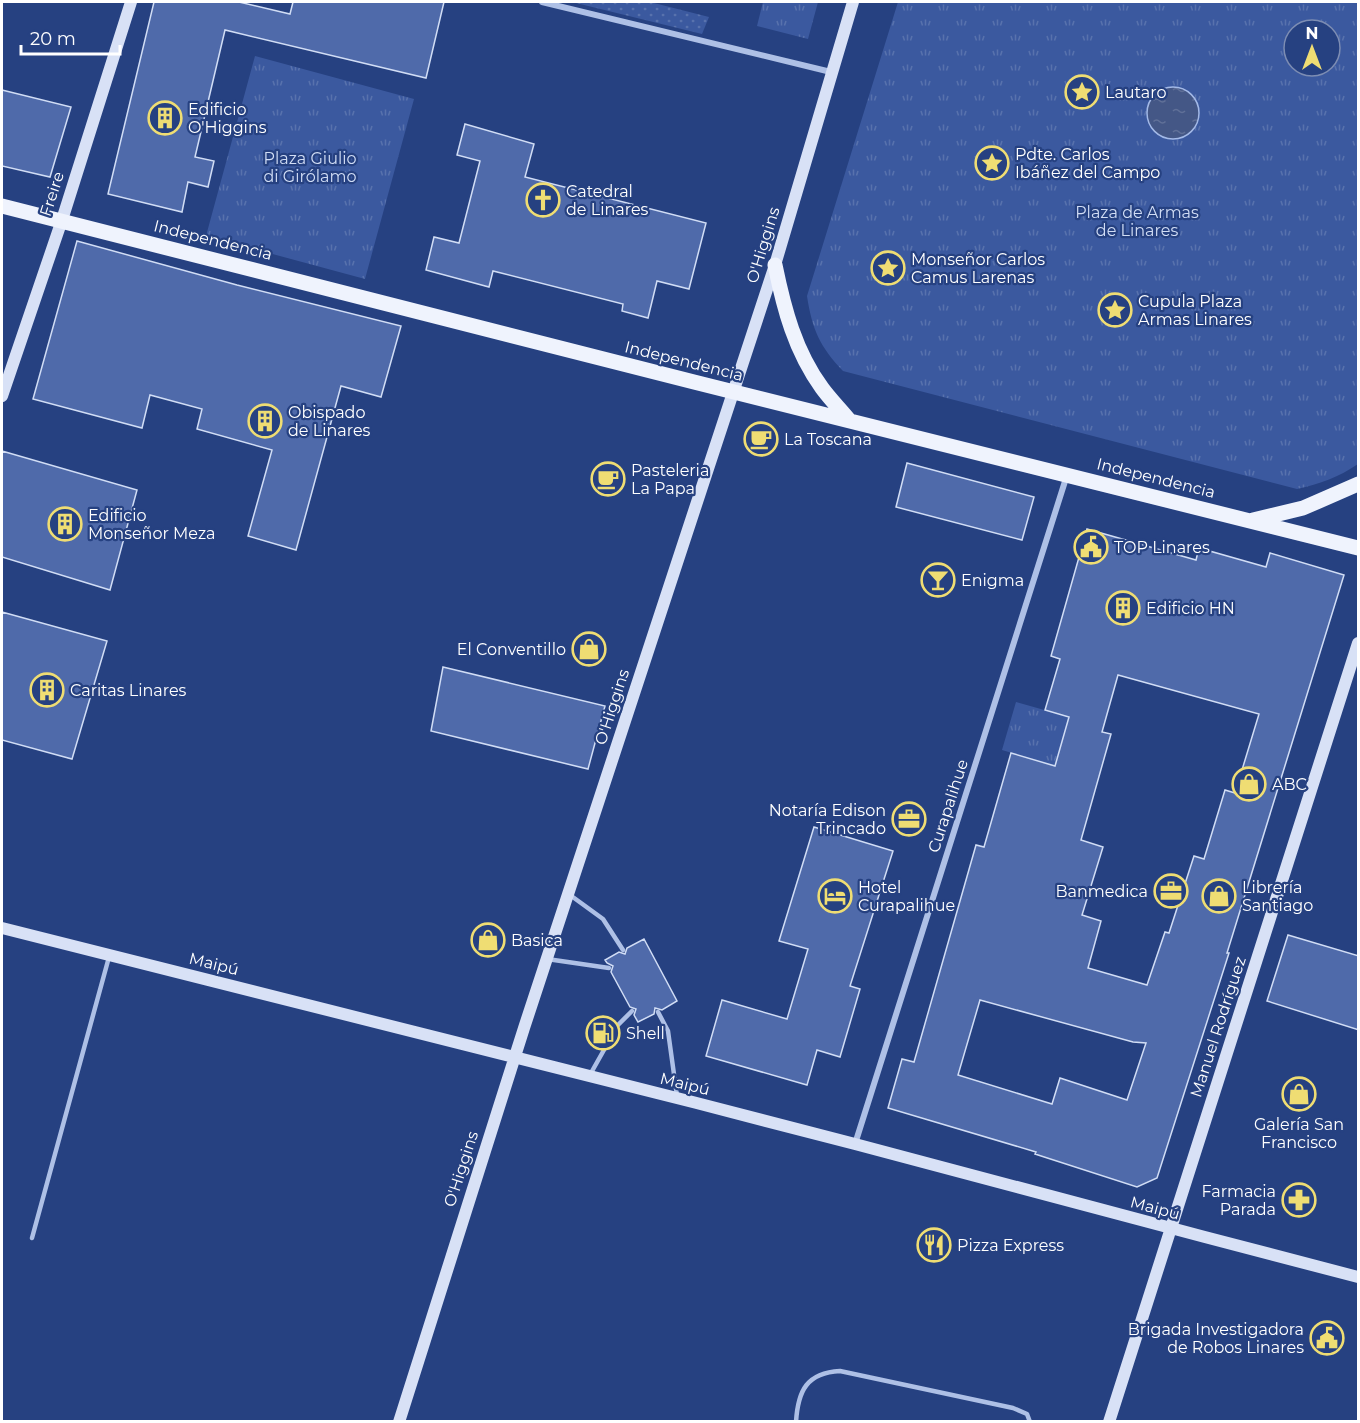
<svg xmlns="http://www.w3.org/2000/svg" width="1360" height="1423" font-family="Montserrat,sans-serif">
  <style>
    .grass { fill: url(#grass-dots) }
    .park { fill: url(#park-tufts); fill-rule: evenodd }
    .water { fill: url(#water-ripples); stroke: #a3b9e7; stroke-width: 1.5 }
    .building { fill: #4f6aaa; stroke: #d1ddf5; stroke-width: 1.5; fill-rule: evenodd }
    .lines { fill: none; stroke-linecap: round; stroke-linejoin: round }
    .lane { stroke: #aec0e6; stroke-width: 4.5 }
    .street { stroke: #aec0e6; stroke-width: 6 }
    .secondary { stroke: #d8e1f6; stroke-width: 12 }
    .primary { stroke: #eff3fd; stroke-width: 15 }
    .labels { text-anchor: middle; dominant-baseline: central; stroke-width: 4.5; stroke-linejoin: round; paint-order: stroke }
    .poi-label { font-size: 16px; fill: #fff; stroke: #264181; text-anchor: start }
    .park-label { font-size: 16px; fill: #d1ddf5; stroke: #264181 }
    .street-label { font-size: 16px; fill: #fff; stroke: #264181 }
  </style>
  <defs>
    <pattern id="grass-dots" width="8" height="8" patternUnits="userSpaceOnUse" patternTransform="scale(1.5)"><rect width="8" height="8" fill="#3b599f"/><path d="M2 2h.1M6 6h.1" fill="none" stroke="#5872ad" stroke-width="1.8" stroke-linecap="round"/></pattern>
    <pattern id="park-tufts" width="24" height="20" patternUnits="userSpaceOnUse" patternTransform="scale(1.5)"><rect width="24" height="20" fill="#3b599f"/><path d="M3 7l-1-3M5 7V3M7 7l1-3M15 17l-1-3M17 17v-4M19 17l1-3" fill="none" stroke="#5872ad"/></pattern>
    <pattern id="water-ripples" width="26" height="14" patternUnits="userSpaceOnUse" patternTransform="scale(1.5)"><rect width="26" height="14" fill="#445786"/><path d="M2 4q2-2 4 0t4 0M15 11q2-2 4 0t4 0" fill="none" stroke="#607098"/></pattern>
  </defs>
  <rect width="100%" height="100%" fill="#264181"/>
  <path class="grass" d="M572,2H650L709,17L702,34Z"/>
  <path class="park" d="M763,2H818L808,39L757,26Z
    M898,2H1358V464C1339,477 1320,484 1297,489L843,371C820,347 812,329 807,296ZM1294,30H1330V66H1294Z
    M255,56L414,99L365,279L206,236Z
    M1016,702L1069,717L1055,766L1002,750Z"/>
  <path class="water" d="M1147 113a26 26 0 1 1 52 0a26 26 0 1 1-52 0Z"/>
  <path class="building" d="M154,2H239L290,14L293,2H444L426,78L225,30L195,157L214,161L208,187L188,182L182,212L108,194Z
    M2,90L71,107L50,177L2,166Z
    M465,124L534,144L525,177L706,223L689,289L657,281L648,318L622,311L623,304L493,271L489,287L426,270L434,237L459,243L480,161L457,155Z
    M77,241L237,285L401,326L381,397L341,386L296,550L248,536L272,450L197,429L202,409L150,395L142,428L33,399Z
    M2,451L137,490L110,590L2,557Z
    M907,463L1034,497L1022,540L896,507Z
    M1087,529L1196,560L1199,548L1266,567L1270,553L1344,575L1227,953H1229L1157,1178L1137,1187L1035,1154L1036,1152L888,1108L902,1059L914,1062L976,845L984,847L1011,753L1055,766L1069,717L1045,710L1060,659L1051,656ZM1118,675L1259,714L1235,793L1225,790L1204,859L1194,856L1169,933L1165,932L1147,985L1088,968L1101,921L1082,915L1103,847L1081,840L1111,734L1102,732ZM980,1000L1133,1042L1146,1043L1127,1100L1060,1078L1052,1104L958,1075Z
    M2,612L107,641L72,759L2,740Z
    M443,667L605,706L588,769L431,731Z
    M814,827L893,851L850,986L860,989L840,1057L817,1050L807,1085L706,1056L722,1000L787,1019L808,949L779,941Z
    M1288,935L1359,956V1030L1267,1001Z
    M644,939L677,1001L662,1010L655,1008L654,1014L638,1022L634,1015L636,1009L630,1007L611,972L613,966L607,963L605,960L619,952L625,954L627,948Z"/>
  <g class="lines">
    <path class="lane" d="M570,895L603,919L623,950
      M547,959L609,968
      M658,1012L668,1031L677,1096
      M591,1073L618,1025L632,1011
      M32,1238L109,957
      M796,1422C798,1390 807,1373 840,1371L1013,1408L1027,1414L1030,1422"/>
    <path class="street" d="M542,2L831,72
      M855,1144L1067,475"/>
    <path class="secondary" d="M2,396L62,220L131,2
      M2,928C286,999 571,1070 855,1144C1023,1188 1190,1234 1358,1277
      M399,1422L524,1028L775,265L853,2
      M1109,1422L1358,643"/>
    <path class="primary" d="M2,206L694,382L1358,548
      M775,265C784,309 795,351 822,388C830,399 840,409 849,420
      M1253,520L1303,508L1358,484"/>
  </g>
  <defs>
    <g id="sight-ring" transform="scale(1.725)"><circle r="9.5" fill="#264181" stroke="#efdd73" stroke-width="1.5"/><path d="M0-6L1.8-2.2L6-1.7L2.9 1.2L3.7 5.4L0 3.3L-3.7 5.4L-2.9 1.2L-6-1.7L-1.8-2.2Z" fill="#efdd73"/></g>
    <g id="building-ring" transform="scale(1.725)"><circle r="9.5" fill="#264181" stroke="#efdd73" stroke-width="1.5"/><path d="M-4-6H4V6H1V3H-1V6H-4ZM-2.5-4.3h1.7v1.8h-1.7ZM.8-4.3h1.7v1.8H.8ZM-2.5-1h1.7V.8h-1.7ZM.8-1h1.7V.8H.8Z" fill="#efdd73"/></g>
    <g id="church-ring" transform="scale(1.725)"><circle r="9.5" fill="#264181" stroke="#efdd73" stroke-width="1.5"/><path d="M-1.2-6h2.4v3.5h3.3v2.4h-3.3V6h-2.4V-.1h-3.3v-2.4h3.3Z" fill="#efdd73"/></g>
    <g id="cafe-ring" transform="scale(1.725)"><circle r="9.5" fill="#264181" stroke="#efdd73" stroke-width="1.5"/><path d="M-5.5-4.5H6V0H3Q3 3.5 0 3.5H-2.5Q-5.5 3.5-5.5 0ZM3-3.2v2h1.7v-2ZM-6 4.5H4V6H-6Z" fill="#efdd73"/></g>
    <g id="civic-ring" transform="scale(1.725)"><circle r="9.5" fill="#264181" stroke="#efdd73" stroke-width="1.5"/><path d="M-.6-6.5H3V-4.5H.6V-3L4-1V1h2V6H-6V1h2V-1L-.6-3ZM-1.2 2.5V6h2.4V2.5Z" fill="#efdd73"/></g>
    <g id="bar-ring" transform="scale(1.725)"><circle r="9.5" fill="#264181" stroke="#efdd73" stroke-width="1.5"/><path d="M-6-5H6L.8 .8V4.5H3.5V6h-7V4.5H-.8V.8Z" fill="#efdd73"/></g>
    <g id="shop-ring" transform="scale(1.725)"><circle r="9.5" fill="#264181" stroke="#efdd73" stroke-width="1.5"/><path d="M-5-2.5h2.3a2.7 3.5 0 0 1 5.4 0H5L5.5 6h-11ZM-1.5-2.5h3a1.5 2.3 0 0 0-3 0Z" fill="#efdd73"/></g>
    <g id="office-ring" transform="scale(1.725)"><circle r="9.5" fill="#264181" stroke="#efdd73" stroke-width="1.5"/><path d="M-6-3h4V-5.5h4V-3h4V5H-6ZM-1-4.5V-3h2v-1.5ZM-6 0V1H6V0Z" fill="#efdd73"/></g>
    <g id="hotel-ring" transform="scale(1.725)"><circle r="9.5" fill="#264181" stroke="#efdd73" stroke-width="1.5"/><path d="M-6-4.5h1.5V1H6V5H4.5V3h-9V5H-6ZM-4 0a1.8 1.8 0 1 1 3.6 0ZM.5 0V-2.5h3Q6-2.5 6 0Z" fill="#efdd73"/></g>
    <g id="fuel-ring" transform="scale(1.725)"><circle r="9.5" fill="#264181" stroke="#efdd73" stroke-width="1.5"/><path d="M-5.5-6h7V0h2V4h1.3V-2.5L3-4.5l.8-.8L6-3V5H2.5V1h-1V6h-7ZM-4.2-4.7v3.2H.2V-4.7Z" fill="#efdd73"/></g>
    <g id="pharmacy-ring" transform="scale(1.725)"><circle r="9.5" fill="#264181" stroke="#efdd73" stroke-width="1.5"/><path d="M-2-6h4v4h4v4h-4v4h-4v-4h-4v-4h4Z" fill="#efdd73"/></g>
    <g id="restaurant-ring" transform="scale(1.725)"><circle r="9.5" fill="#264181" stroke="#efdd73" stroke-width="1.5"/><path d="M-5-6h1v4h1v-4h1v4h1v-4h1v5L-1.5 .5V6h-2V.5L-5-1ZM5-6V6H3V1.5H1.5Q1.5-4 5-6Z" fill="#efdd73"/></g>
  </defs>
  <g fill-rule="evenodd">
    <use href="#sight-ring" x="1082" y="92"/>
    <use href="#building-ring" x="165" y="118"/>
    <use href="#sight-ring" x="992" y="163"/>
    <use href="#church-ring" x="543" y="200"/>
    <use href="#sight-ring" x="888" y="268"/>
    <use href="#sight-ring" x="1115" y="310"/>
    <use href="#building-ring" x="265" y="421"/>
    <use href="#cafe-ring" x="761" y="439"/>
    <use href="#cafe-ring" x="608" y="479"/>
    <use href="#building-ring" x="65" y="524"/>
    <use href="#civic-ring" x="1091" y="547"/>
    <use href="#bar-ring" x="938" y="580"/>
    <use href="#building-ring" x="1123" y="608"/>
    <use href="#shop-ring" x="589" y="649"/>
    <use href="#building-ring" x="47" y="690"/>
    <use href="#shop-ring" x="1249" y="784"/>
    <use href="#office-ring" x="909" y="819"/>
    <use href="#office-ring" x="1171" y="891"/>
    <use href="#hotel-ring" x="835" y="896"/>
    <use href="#shop-ring" x="1219" y="896"/>
    <use href="#shop-ring" x="488" y="940"/>
    <use href="#fuel-ring" x="603" y="1033"/>
    <use href="#shop-ring" x="1299" y="1094"/>
    <use href="#pharmacy-ring" x="1299" y="1200"/>
    <use href="#restaurant-ring" x="934" y="1245"/>
    <use href="#civic-ring" x="1327" y="1338"/>
  </g>
  <g class="labels">
    <g class="poi-label">
      <text x="1105" y="92">Lautaro</text>
      <text x="188" y="109">Edificio<tspan x="188" dy="18">O'Higgins</tspan></text>
      <text x="1015" y="154">Pdte. Carlos<tspan x="1015" dy="18">Ibáñez del Campo</tspan></text>
      <text x="566" y="191">Catedral<tspan x="566" dy="18">de Linares</tspan></text>
      <text x="911" y="259">Monseñor Carlos<tspan x="911" dy="18">Camus Larenas</tspan></text>
      <text x="1138" y="301">Cupula Plaza<tspan x="1138" dy="18">Armas Linares</tspan></text>
      <text x="288" y="412">Obispado<tspan x="288" dy="18">de Linares</tspan></text>
      <text x="784" y="439">La Toscana</text>
      <text x="631" y="470">Pasteleria<tspan x="631" dy="18">La Papa</tspan></text>
      <text x="88" y="515">Edificio<tspan x="88" dy="18">Monseñor Meza</tspan></text>
      <text x="1114" y="547">TOP Linares</text>
      <text x="961" y="580">Enigma</text>
      <text x="1146" y="608">Edificio HN</text>
      <text x="566" y="649" text-anchor="end">El Conventillo</text>
      <text x="70" y="690">Caritas Linares</text>
      <text x="1272" y="784">ABC</text>
      <text x="886" y="810" text-anchor="end">Notaría Edison<tspan x="886" dy="18">Trincado</tspan></text>
      <text x="858" y="887">Hotel<tspan x="858" dy="18">Curapalihue</tspan></text>
      <text x="1242" y="887">Librería<tspan x="1242" dy="18">Santiago</tspan></text>
      <text x="1148" y="891" text-anchor="end">Banmedica</text>
      <text x="511" y="940">Basica</text>
      <text x="626" y="1033">Shell</text>
      <text x="1299" y="1124" text-anchor="middle">Galería San<tspan x="1299" dy="18">Francisco</tspan></text>
      <text x="1276" y="1191" text-anchor="end">Farmacia<tspan x="1276" dy="18">Parada</tspan></text>
      <text x="957" y="1245">Pizza Express</text>
      <text x="1304" y="1329" text-anchor="end">Brigada Investigadora<tspan x="1304" dy="18">de Robos Linares</tspan></text>
    </g>
    <g class="park-label">
      <text x="310" y="158">Plaza Giulio<tspan x="310" dy="18">di Girólamo</tspan></text>
      <text x="1137" y="212">Plaza de Armas<tspan x="1137" dy="18">de Linares</tspan></text>
    </g>
    <g class="street-label">
      <text transform="translate(52 194) rotate(-72)">Freire</text>
      <text transform="translate(213 240) rotate(14)">Independencia</text>
      <text transform="translate(763 245) rotate(-73)">O'Higgins</text>
      <text transform="translate(684 361) rotate(14)">Independencia</text>
      <text transform="translate(1156 478) rotate(14)">Independencia</text>
      <text transform="translate(612 707) rotate(-72)">O'Higgins</text>
      <text transform="translate(948 806) rotate(-72)">Curapalihue</text>
      <text transform="translate(214 964) rotate(14)">Maipú</text>
      <text transform="translate(1218 1027) rotate(-72)">Manuel Rodríguez</text>
      <text transform="translate(685 1084) rotate(14)">Maipú</text>
      <text transform="translate(461 1169) rotate(-72)">O'Higgins</text>
      <text transform="translate(1155 1208) rotate(15)">Maipú</text>
    </g>
  </g>
  <rect width="1360" height="1423" fill="none" stroke="#ffffff" stroke-width="6"/>
  <g transform="translate(1312 48)"><circle r="28" fill="#264181" stroke="#7d8db3" stroke-width="1.5"/>
  <path d="M0-4.5L10 22L0 15L-10 22Z" fill="#efdd73"/>
  <text y="-9" font-size="16" font-weight="bold" text-anchor="middle" fill="#ffffff">N</text>
  </g>
  <path d="M21 45v9h99v-9" fill="none" stroke="#ffffff" stroke-width="3"/>
  <text x="30" y="45" font-size="18" fill="#ffffff" stroke="#264181" stroke-width="4.5" paint-order="stroke">20 m</text>
</svg>
